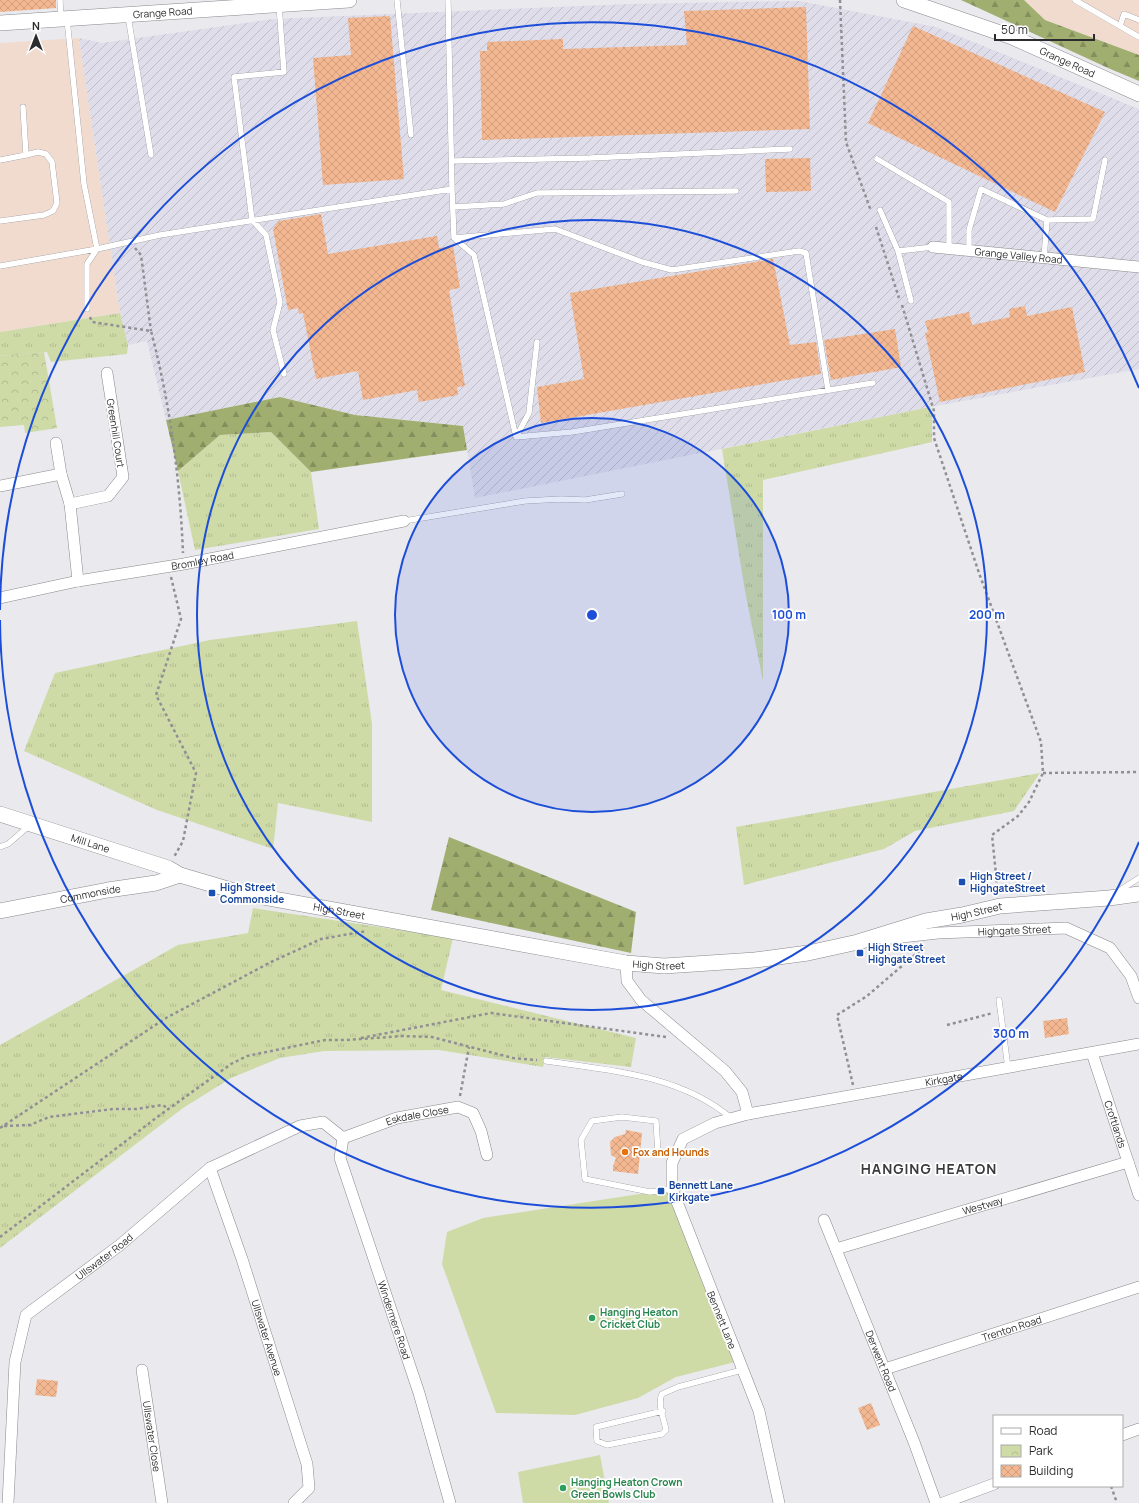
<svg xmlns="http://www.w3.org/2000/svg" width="1139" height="1503" font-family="Manrope,sans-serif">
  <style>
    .commercial { fill: #f1dbcf }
    .industrial { fill: url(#industrial-furrows) }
    .grass { fill: url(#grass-tufts) }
    .forest { fill: url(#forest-firs) }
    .park { fill: url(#park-crowns) }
    .pitch { fill: #cedba7 }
    .building { fill: url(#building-cross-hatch) }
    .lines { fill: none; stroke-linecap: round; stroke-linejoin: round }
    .lane-casing { stroke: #89898d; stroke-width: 6 }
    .street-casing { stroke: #89898d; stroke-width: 12 }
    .secondary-casing { stroke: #89898d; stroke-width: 16 }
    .path { stroke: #909094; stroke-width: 2.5; stroke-dasharray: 3 3; stroke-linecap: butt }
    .lane { stroke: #fff; stroke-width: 5.5 }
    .street { stroke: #fff; stroke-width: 11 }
    .secondary { stroke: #fff; stroke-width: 15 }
    .ring { fill: none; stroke: #1d4ed8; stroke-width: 2 }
    .transit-dot { fill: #1a4fb4; stroke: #fff; stroke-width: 1.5 }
    .food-dot { fill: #e8710a; stroke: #fff; stroke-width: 1.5 }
    .leisure-dot { fill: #2e9e5b; stroke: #fff; stroke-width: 1.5 }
    .labels { text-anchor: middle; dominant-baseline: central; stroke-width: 3.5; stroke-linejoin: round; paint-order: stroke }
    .street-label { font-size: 10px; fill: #2c2c2e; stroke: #fff }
    .transit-label { font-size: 10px; font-weight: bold; fill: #164399; stroke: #fff; text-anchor: start }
    .food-label { font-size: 10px; font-weight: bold; fill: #c56008; stroke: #fff; text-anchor: start }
    .leisure-label { font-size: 10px; font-weight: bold; fill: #27864d; stroke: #fff; text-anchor: start }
    .district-label { font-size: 14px; font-weight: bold; letter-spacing: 1px; fill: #3b3b3e; stroke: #fff }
    .centre { fill: #1d4ed8; stroke: #fff; stroke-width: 2 }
    .ring-label { font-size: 12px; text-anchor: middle; font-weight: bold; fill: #1d4ed8; stroke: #fff; stroke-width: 3.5; stroke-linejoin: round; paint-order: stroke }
  </style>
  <defs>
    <pattern id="industrial-furrows" width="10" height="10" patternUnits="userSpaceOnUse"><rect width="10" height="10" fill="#dedde9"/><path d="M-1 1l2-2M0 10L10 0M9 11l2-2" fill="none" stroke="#bfbec8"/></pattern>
    <pattern id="grass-tufts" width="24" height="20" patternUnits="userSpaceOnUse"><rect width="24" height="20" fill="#cedba7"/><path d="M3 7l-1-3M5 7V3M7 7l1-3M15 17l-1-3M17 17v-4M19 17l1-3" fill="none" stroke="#b1bc90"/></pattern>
    <pattern id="forest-firs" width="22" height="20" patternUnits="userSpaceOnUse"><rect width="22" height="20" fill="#a0af70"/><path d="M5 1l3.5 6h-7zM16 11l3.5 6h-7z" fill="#838f5c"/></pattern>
    <pattern id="park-crowns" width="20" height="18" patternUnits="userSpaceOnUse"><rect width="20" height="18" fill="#cedba7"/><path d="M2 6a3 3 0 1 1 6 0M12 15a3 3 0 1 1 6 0" fill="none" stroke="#b1bc90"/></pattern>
    <pattern id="building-cross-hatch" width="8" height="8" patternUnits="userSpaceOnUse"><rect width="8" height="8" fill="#f3b891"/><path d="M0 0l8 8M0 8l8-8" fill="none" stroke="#d09e7d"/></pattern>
  </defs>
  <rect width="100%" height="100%" fill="#e9e9ee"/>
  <path class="commercial" d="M1024,0H1139V55L1045,20Z
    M79,38L120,313L0,332V43Z"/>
  <path class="industrial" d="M799,1L936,27L1139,109V369L930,407L475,498L463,426L355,415L280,397L166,420L147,341L128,345L120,313L79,38L102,43L273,19L629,4Z"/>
  <path class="grass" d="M120,313L128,345L127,354L51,362L47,352L0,356V332Z
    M930,407L932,413V442L763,480V681L745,591L722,449Z
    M271,432L311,472L319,529L195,550L178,471L220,435Z
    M357,621L372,724V822L278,803L273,849L157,810L24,751L55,673L210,640Z
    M1040,773L1014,811L915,831L884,849L744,885L736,827Z
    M253,908L453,938L441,990L636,1038L631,1067L545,1057L543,1067L439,1050L324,1051L280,1058L231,1078L183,1108L0,1248V1045L178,945L248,933Z"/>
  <path class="forest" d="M961,0H1024L1045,20L1139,55V81L1108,68Z
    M280,397L355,415L463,426L467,450L311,472L271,432L220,435L178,471L166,420Z
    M449,837L636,912L631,953L431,910Z"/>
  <path class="park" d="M44,352L57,428L25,433L24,425L0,427V356Z"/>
  <path class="pitch" d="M672,1189L739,1361L676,1377L638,1398L575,1415L496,1413L442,1264L447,1232L483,1218Z
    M600,1455L609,1503H523L518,1472Z"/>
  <path class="building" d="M0,0H56V8L0,12Z
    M806,7L810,129L482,140L480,51H487V42L563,39V49L687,45L684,11Z
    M390,16L404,179L323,185L313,58L351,55L348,18Z
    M913,26L1105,112L1055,212L868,123Z
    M810,158L811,191L766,192L765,159Z
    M321,214L328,254L437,236L439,248L453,246L460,288L449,290L465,386L457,387L458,395L419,402L417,390L363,400L358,371L316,379L303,313L299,314L298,308L288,310L273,229L279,221Z
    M773,259L790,345L816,342L821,374L541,423L537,387L584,379L570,293Z
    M1025,306L1027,316L1072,307L1085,372L940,402L925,333L928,332L925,321L969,312L972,325L1010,317L1009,309Z
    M895,329L901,367L831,380L824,340Z
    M1067,1018L1069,1034L1045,1038L1043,1021Z
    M626,1130L642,1133L638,1174L613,1171V1166L616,1158L611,1155L610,1142L615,1137L625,1134Z
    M37,1379L58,1381L56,1397L35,1395Z
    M871,1403L880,1425L867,1430L858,1408Z"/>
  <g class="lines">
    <g class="lane-casing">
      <path id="lane" d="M60,0L61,19
        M397,0L411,135
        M1075,0L1139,37
        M279,5L284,72L234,77L252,220L266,235L280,302L273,330L284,374
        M128,16L151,155
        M67,19L84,184L97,249L87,264V309
        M1120,26L1124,14L1139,20
        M877,159L949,202V248
        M0,160L26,155L23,107
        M452,161L590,158L790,149
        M452,189L454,238L474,255L516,437L529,413L537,342
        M453,207L504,204L537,193L736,191
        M880,210L898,251L933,247
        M0,221L44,215L53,211L57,203L52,162L46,154L38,152L26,155
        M454,238L555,229L642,262L672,270L799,251L806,253L828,390
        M969,250V230L981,189L1047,220
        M898,251L911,301
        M1044,258L1047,220L1093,219L1105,160
        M0,266L97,249L160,235L452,189L448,0
        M516,437L572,432L873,383
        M404,521L525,501L561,499L585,500L622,494
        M0,847L8,844L30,825
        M1117,892L1139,878
        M999,1000L1008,1068
        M546,1061C609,1070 681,1075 731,1118
        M672,1189L650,1192L585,1179L581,1140L592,1121L622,1117L656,1121L658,1153L676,1154
        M663,1411L596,1427L597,1441L607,1445L662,1434L666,1430C664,1419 657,1404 662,1394L678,1387L742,1370"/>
    </g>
    <g class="street-casing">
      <g id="street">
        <path id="s1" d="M933,247L1139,267"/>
        <path d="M61,474L70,504L78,581"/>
        <path d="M0,486L61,474L56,443"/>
        <path d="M70,504L108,496L123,477L107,373"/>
        <path id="s2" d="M0,598L78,581L184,564L404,521"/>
        <path id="s3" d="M884,939L938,933L1066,928L1110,948L1131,976L1139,998"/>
        <path d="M626,963L627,981L641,1000L725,1071L742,1092L748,1114"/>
        <path id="s4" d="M1092,1053L1139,1195"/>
        <path id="s5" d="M343,1138L340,1158L419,1393L450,1503"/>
        <path id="s6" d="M343,1138L397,1118L458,1107L473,1113L481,1131L487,1155"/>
        <path id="s7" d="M210,1168L242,1259L307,1464L309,1488L294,1503"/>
        <path id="s8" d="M824,1220L914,1442L936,1503"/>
        <path id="s9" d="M836,1249L1128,1162"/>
        <path id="s10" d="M885,1369L1139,1287"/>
        <path id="s11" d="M142,1370L162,1503"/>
        <path d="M1122,1435L1139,1429"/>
        <path id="s12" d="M8,1503L15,1362L26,1315L120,1245L210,1168L300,1126L323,1122L343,1138"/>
        <path id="s13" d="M779,1503L759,1411L672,1189V1163L683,1139L715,1123L748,1114L1139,1044"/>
        <path d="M943,1503L994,1484"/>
      </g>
    </g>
    <g class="secondary-casing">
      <g id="secondary">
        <path id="s14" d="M904,0L1012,37L1139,94"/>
        <path id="s15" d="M0,23L349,0"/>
        <path id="s16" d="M0,814L168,868L180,875L241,893L626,963L664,966L755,960L808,953L858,942L926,921L962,915L1000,906L1109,898L1139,894"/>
        <path id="s17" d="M0,911L108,890L156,883L180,875"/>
      </g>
    </g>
    <path class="path" d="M840,0L846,142L871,211
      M876,227L899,298
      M135,248L141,255L151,331
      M902,305L934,411V438L979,573L1041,742L1043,773L1029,802L1018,816L992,835L998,894
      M90,317L92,322L151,331C170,403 180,479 183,553
      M171,577L181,619L156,695L196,773L183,841L174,857
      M1043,773L1139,772
      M947,1025L993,1013
      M361,1038L491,1013L666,1037
      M853,1085L837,1015L867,996L924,947
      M460,1096L469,1047
      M4,1126L30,1125L49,1117L113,1109H136L163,1105L168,1109
      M0,1128L166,1018L271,962L321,939L367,931
      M0,1237L160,1115L231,1064L247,1056L325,1040H346L403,1036L432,1037L513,1058L537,1060
      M1111,1486L1117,1503"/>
    <use href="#lane" class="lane"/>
    <use href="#street" class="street"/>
    <use href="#secondary" class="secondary"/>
  </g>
  <circle cx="592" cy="615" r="197" fill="#1d4ed8" fill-opacity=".12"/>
  <g class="ring">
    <circle cx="592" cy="615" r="197"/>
    <circle cx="592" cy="615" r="395"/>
    <path d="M1139 842A592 592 0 0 1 0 620M0 610A592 592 0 0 1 1139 388"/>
  </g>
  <g class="transit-dot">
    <rect x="958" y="878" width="8" height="8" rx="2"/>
    <rect x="208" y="889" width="8" height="8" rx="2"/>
    <rect x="856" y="949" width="8" height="8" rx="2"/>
    <rect x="657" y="1187" width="8" height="8" rx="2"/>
  </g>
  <circle class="food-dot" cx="625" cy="1152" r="4"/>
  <g class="leisure-dot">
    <circle cx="592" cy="1318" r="4"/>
    <circle cx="563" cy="1488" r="4"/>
  </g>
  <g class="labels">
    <g class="street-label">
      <text stroke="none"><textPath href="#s15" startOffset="163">Grange Road</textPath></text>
      <text stroke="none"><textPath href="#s14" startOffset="175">Grange Road</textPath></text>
      <text stroke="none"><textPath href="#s1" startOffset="86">Grange Valley Road</textPath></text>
      <text transform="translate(116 433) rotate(81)">Greenhill Court</text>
      <text stroke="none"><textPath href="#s2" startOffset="206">Bromley Road</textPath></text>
      <text stroke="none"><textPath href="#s16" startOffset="95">Mill Lane</textPath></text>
      <text stroke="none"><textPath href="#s17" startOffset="92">Commonside</textPath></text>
      <text stroke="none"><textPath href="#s16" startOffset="1002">High Street</textPath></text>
      <text stroke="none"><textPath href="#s16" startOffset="354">High Street</textPath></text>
      <text stroke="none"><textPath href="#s3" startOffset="131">Highgate Street</textPath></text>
      <text stroke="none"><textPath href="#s16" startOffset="678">High Street</textPath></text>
      <text stroke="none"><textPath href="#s13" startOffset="654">Kirkgate</textPath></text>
      <text stroke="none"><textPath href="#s6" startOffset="78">Eskdale Close</textPath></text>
      <text stroke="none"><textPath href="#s4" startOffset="75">Croftlands</textPath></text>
      <text stroke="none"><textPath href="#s9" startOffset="153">Westway</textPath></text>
      <text stroke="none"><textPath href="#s12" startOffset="287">Ullswater Road</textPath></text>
      <text stroke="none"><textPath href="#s5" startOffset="191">Windermere Road</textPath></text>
      <text transform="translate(722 1320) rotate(68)">Bennett Lane</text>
      <text stroke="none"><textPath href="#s10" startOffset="133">Trenton Road</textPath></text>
      <text stroke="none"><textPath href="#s7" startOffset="179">Ullswater Avenue</textPath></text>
      <text stroke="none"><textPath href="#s8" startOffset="152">Derwent Road</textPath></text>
      <text stroke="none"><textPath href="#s11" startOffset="67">Ullswater Close</textPath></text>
    </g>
    <g class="transit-label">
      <text x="970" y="876">High Street /<tspan x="970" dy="12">HighgateStreet</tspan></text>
      <text x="220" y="887">High Street<tspan x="220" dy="12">Commonside</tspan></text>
      <text x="868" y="947">High Street<tspan x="868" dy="12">Highgate Street</tspan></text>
      <text x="669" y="1185">Bennett Lane<tspan x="669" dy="12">Kirkgate</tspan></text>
    </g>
    <g class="food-label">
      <text x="633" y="1152">Fox and Hounds</text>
    </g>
    <g class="leisure-label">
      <text x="600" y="1312">Hanging Heaton<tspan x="600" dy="12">Cricket Club</tspan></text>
      <text x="571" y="1482">Hanging Heaton Crown<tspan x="571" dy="12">Green Bowls Club</tspan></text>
    </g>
    <g class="district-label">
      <text x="929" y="1168">HANGING HEATON</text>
    </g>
  </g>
  <circle cx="592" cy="615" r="6" class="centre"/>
  <g class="ring-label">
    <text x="789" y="619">100 m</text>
    <text x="987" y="619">200 m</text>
    <text x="1011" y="1038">300 m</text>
  </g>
  <rect x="993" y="1415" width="130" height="72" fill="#ffffff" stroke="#ababab"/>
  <rect x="1001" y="1428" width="20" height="6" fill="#ffffff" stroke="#ababab"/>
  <text x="1029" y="1435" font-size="12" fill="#2c2c2e">Road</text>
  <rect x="1001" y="1445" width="20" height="12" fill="url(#park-crowns)" stroke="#ababab"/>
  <text x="1029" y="1455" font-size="12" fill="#2c2c2e">Park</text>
  <rect x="1001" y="1465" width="20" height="12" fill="url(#building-cross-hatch)" stroke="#ababab"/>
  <text x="1029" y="1475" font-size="12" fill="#2c2c2e">Building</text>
  <g transform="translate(36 36)" stroke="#ffffff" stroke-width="3" paint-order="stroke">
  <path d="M0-3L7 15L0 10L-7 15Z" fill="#2c2c2e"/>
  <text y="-6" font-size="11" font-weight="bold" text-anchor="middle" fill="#2c2c2e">N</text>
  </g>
  <path d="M995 34v6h99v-6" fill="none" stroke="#2c2c2e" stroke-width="2"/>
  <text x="1001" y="34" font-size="12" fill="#2c2c2e" stroke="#ffffff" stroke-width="3" paint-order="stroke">50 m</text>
</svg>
